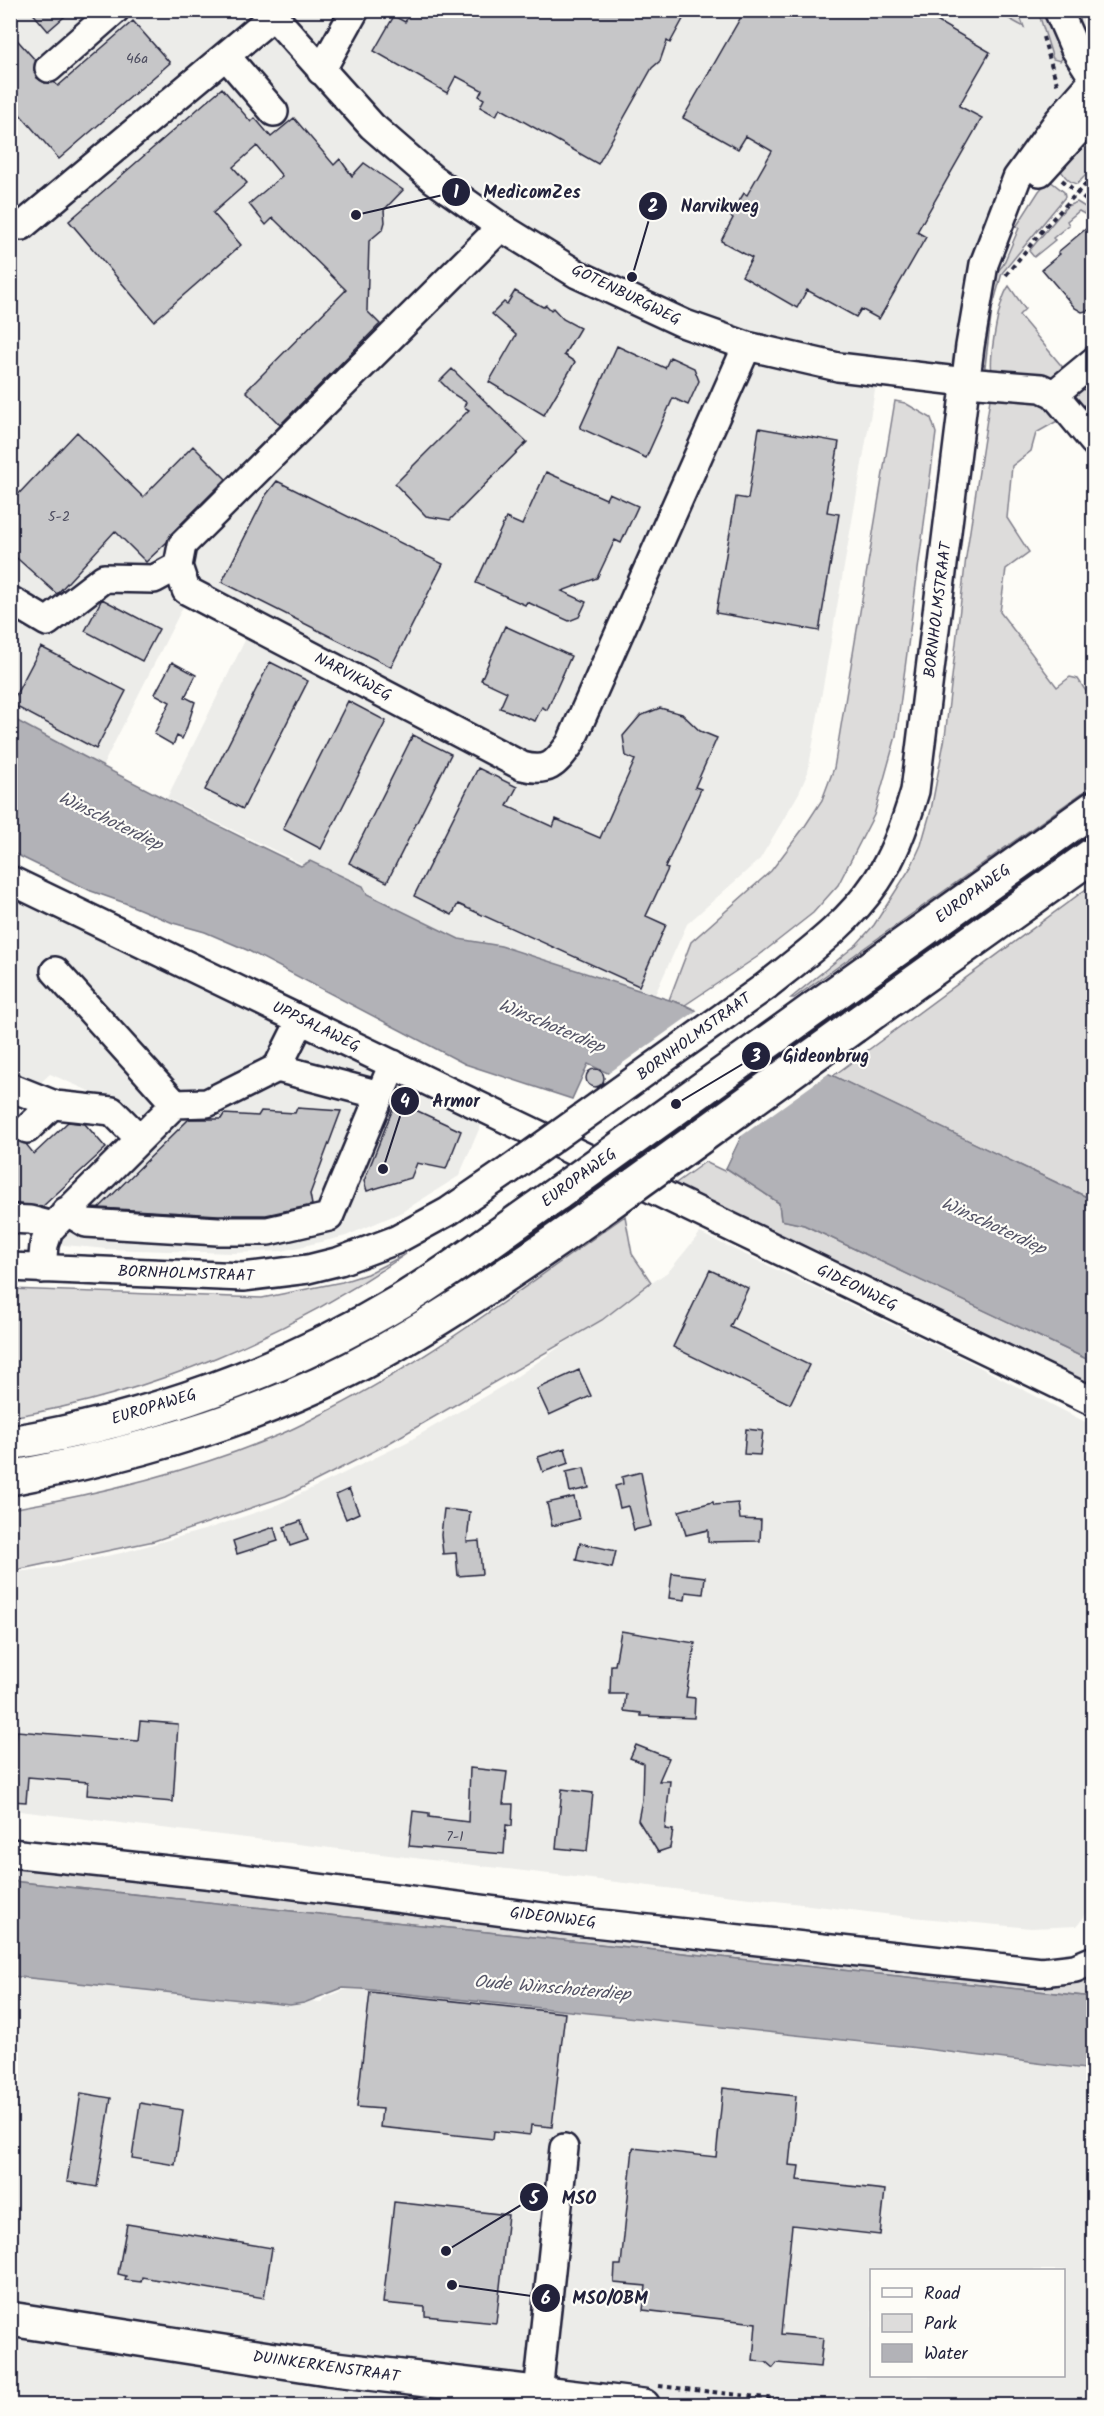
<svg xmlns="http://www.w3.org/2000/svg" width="1104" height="2416" font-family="Kalam,sans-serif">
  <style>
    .built { fill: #ecece9; fill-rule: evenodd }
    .green { fill: #dddcdb; stroke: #807f8b; stroke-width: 1.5 }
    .water { fill: #b2b2b7; stroke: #787885; stroke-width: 1.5 }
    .pier { fill: #fdfcf7 }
    .building { fill: #c6c6c8; stroke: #22223b; stroke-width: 1.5 }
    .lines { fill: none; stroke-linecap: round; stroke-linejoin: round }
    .minor-casing { stroke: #22223b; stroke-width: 32 }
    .major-casing { stroke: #22223b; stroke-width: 38 }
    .highway-casing { stroke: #22223b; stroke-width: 38 }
    .path { stroke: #22223b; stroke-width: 4; stroke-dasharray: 4.5 4.5; stroke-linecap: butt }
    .minor { stroke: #fdfcf7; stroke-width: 27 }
    .major { stroke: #fdfcf7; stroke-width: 33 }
    .highway { stroke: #fdfcf7; stroke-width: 33 }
    .minor-bridge-casing { stroke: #22223b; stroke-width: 32; stroke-linecap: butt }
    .highway-bridge-casing { stroke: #22223b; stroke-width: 38; stroke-linecap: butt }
    .minor-bridge { stroke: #fdfcf7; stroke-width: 27 }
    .highway-bridge { stroke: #fdfcf7; stroke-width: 33 }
    .labels { text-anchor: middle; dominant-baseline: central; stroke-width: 4.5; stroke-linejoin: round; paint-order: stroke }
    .number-label { font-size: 14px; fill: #4b4b5e }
    .street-label { font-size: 16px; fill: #22223b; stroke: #fdfcf7 }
    .water-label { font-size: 18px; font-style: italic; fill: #545466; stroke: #fdfcf7 }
    .leader { fill: none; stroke: #22223b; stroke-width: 2 }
    .callout-dot { fill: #22223b; stroke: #fdfcf7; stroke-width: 2 }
    .mark-label { font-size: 18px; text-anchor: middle; font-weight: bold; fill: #fff }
    .callout-label { font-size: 18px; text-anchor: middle; font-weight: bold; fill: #22223b; stroke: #fdfcf7; stroke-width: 4.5; stroke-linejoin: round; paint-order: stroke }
  </style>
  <rect width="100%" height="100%" fill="#fdfcf7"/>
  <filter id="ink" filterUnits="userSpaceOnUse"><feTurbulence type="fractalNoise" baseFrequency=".0167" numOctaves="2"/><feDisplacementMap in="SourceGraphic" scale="12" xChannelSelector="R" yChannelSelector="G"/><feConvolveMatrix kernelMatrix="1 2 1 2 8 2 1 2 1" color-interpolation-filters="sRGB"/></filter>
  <g filter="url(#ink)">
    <path class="built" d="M10,11H1093V94L984,240L966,384L878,373L808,772L799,793L760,859L687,924L643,1021L458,940L167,798L253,624L191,591L102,767L11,720Z
      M10,898L483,1120L459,1176L402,1212L346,1236L282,1251L232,1253L107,1249L32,1242L151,1118L50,1074L11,1110Z
      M700,1233L966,1360L1093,1426V1905L1077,1926L1031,1928L901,1916L11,1810L10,1573L55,1567L121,1553L204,1530L272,1507L334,1478L407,1442L506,1384L669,1271Z
      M11,1969L321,2002L323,1999L356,1985L1093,2070V2405L11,2406ZM872,2270H1064V2376H872Z"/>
    <path class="green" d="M995,11H1018L1024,27Z
      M1038,11H1048L1067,53L1060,61L1053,59Z
      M1093,136V168L1077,184C1068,183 1062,173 1058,165L1078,143Z
      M1049,180L1064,192L1065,197L1002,273L992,309L985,367L982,361L998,271L1003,265L1019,228L1016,227L1039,191Z
      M1077,202L1093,212V219L1079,211L1067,221L1069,225L1053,238L1055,240L1034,257L1029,251L1067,206Z
      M1009,286L1025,309L1019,315L1065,370L1055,379L992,373C989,356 999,299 1009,286Z
      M1088,377L1093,383V427L1068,396Z
      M995,397L1043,403L1059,420L1036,433L1031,451L1012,466L1007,518L1029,552L1006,569L1000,612L1057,687L1070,677L1078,679L1087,693L1093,688V785L794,998H791L857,944L874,925L911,867L921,845L931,810L945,737L966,557L990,399Z
      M895,401L905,403L931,418L936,433L896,736L874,815L838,885L813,913L757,957L685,1005L669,1000L691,942L771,871L805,826L822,800L834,768Z
      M1093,884V1200L833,1076Z
      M705,1162L724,1171L726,1168L779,1203L781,1220L804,1225L1093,1362V1390L669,1188Z
      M625,1216L632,1254L651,1282L602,1320L382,1447L286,1496L154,1541L11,1571V1509C104,1493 194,1471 281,1434C298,1427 314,1418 330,1410C435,1356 529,1283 625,1216Z
      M406,1254C288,1335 152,1394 11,1417V1289L262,1298L342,1282L367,1274Z
      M11,1864L1093,1970V1997L11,1881Z"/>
    <path class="water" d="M10,717C106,769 202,819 301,866L310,861L363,886L367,894L459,939L501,946L685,1005L1093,1200V1362L804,1225L781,1220L779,1203L726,1168L741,1136L739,1133L588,1064L572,1099L465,1064L247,950L205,932L173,923L125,903L91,891L11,852Z
      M11,1881L1093,1997V2070L909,2047L362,1989L342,1988L304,2003L290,2005L11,1976Z"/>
    <path class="pier" d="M699,1009L832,1071L740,1137L724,1170L723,1167L738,1136L606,1075Z"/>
    <path class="building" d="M30,10H72L48,31Z
      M412,10H688L670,43L667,41L660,61L652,68L598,164L500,108L496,116L480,107L484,99L479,96L482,90L456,76L447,93L374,51L394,16L405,22Z
      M745,10H918L990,52L959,106L982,118L917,232L926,237L879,319L861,309L856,317L807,290L797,308L742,276L752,258L721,241L733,218L730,216L744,193L747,195L772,151L746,136L738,149L683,118Z
      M133,21L170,63L59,159L10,103V32L36,61L34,70L37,78L45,83L54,82L58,86Z
      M222,88L251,122L255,118L271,137L294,118L334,165L340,159L352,176L364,163L403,190L384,210L385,222L383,229L369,241L367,311L380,324L280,425L246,391L346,290L273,218L266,225L249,204L282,176L257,146L233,167L247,183L213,213L241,245L154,321L69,221Z
      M1094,222V309L1082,312L1075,308L1042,269L1060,254L1058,252Z
      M515,291L543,307L546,305L551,310L553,308L563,319L580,328L564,355L575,362L544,415L489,382L516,335L492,314L504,302L507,304Z
      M617,346L665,368L670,357L694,368L699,381L688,405L673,398L646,458L580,428Z
      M452,369L527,442L450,520L426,516L395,484L469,410L464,407L466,402L453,394L440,381Z
      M759,428L839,442L827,512L839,514L819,631L716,613L736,497L748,499Z
      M77,432L143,497L193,446L226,479L171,534L167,542L146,562L115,531L57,594L10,552V503Z
      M546,472L606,499L609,493L638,506L621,543L615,540L597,578L562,591L586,602L579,617L569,621L527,602L525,605L476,583L506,518L522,525Z
      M277,481L443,564L391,667L222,582L266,495Z
      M102,599L159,629L142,661L85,631Z
      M505,626L571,656L547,710L542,707L535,721L500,708L507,692L481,680Z
      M41,647L126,691L96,749L11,704Z
      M172,662L196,675L185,697L195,702L186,730L182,739L177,736L173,745L154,734L170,702L155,694Z
      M270,662L308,681L243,809L205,790Z
      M348,701L386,721L321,849L283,829Z
      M660,708L682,714L700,731L717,738L695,787L701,789L665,868L668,869L646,916L666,925L639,986L458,904L452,915L414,896L478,768L517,787L507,806L553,827L556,819L600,838L635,760L626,756L623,736L640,716Z
      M413,735L451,754L387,882L349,863Z
      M586 1078a9 9 0 1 1 18 0a9 9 0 1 1-18 0Z
      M396,1101L461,1131L446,1169L417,1163L411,1178L367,1191L364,1181Z
      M297,1108L341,1111L310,1194L312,1205L266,1215H218L99,1208L189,1119H221L224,1114L258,1116L261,1111L295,1113Z
      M68,1122L85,1124L106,1148L42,1207L10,1203V1128L15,1139L26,1144L34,1154Z
      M710,1270L748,1288L730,1327L809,1365L790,1404L673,1347Z
      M579,1370L591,1396L549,1415L537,1389Z
      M746,1429L763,1431L760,1455L744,1454Z
      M565,1448L569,1463L543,1472L538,1457Z
      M584,1468L589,1488L570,1492L566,1472Z
      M641,1472L651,1526L634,1530L628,1506L620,1508L615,1486L623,1484L622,1477Z
      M349,1489L359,1513L346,1519L336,1495Z
      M574,1497L579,1519L552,1526L547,1503Z
      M713,1502L714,1505L738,1503L740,1519L761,1520L760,1541L708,1542V1530L686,1535L679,1511Z
      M444,1509L470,1512L467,1542L479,1541L482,1574L458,1576L456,1553L443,1554L441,1535Z
      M301,1521L308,1540L290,1546L284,1527Z
      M274,1527L278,1541L237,1554L233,1541Z
      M580,1543L616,1551L612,1568L576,1560Z
      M672,1573L705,1577L703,1594L686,1592L685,1600L669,1598Z
      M621,1631L695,1643L686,1697L695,1698L694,1718L641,1716V1713L624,1711L626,1694H610L611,1665H615Z
      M140,1721L178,1724L173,1802L87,1795L88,1782L28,1777L26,1802L11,1801L17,1731L138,1741Z
      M636,1745L669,1758L659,1781H670L665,1829L673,1830L670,1848L658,1852L638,1820L642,1800L643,1763L630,1758Z
      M470,1768L507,1772L503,1804H513L512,1826L506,1825L504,1854L409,1846L413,1811L429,1813V1817L468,1822Z
      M562,1789L593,1793L587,1851L556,1848Z
      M370,1992L565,2013L552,2127L531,2125L530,2135L494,2131L493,2139L380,2127L382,2109L357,2107Z
      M723,2088L796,2096L789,2165L799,2166L797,2180L885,2190L880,2235L792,2225L781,2334L823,2338L820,2367L777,2363L773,2368L766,2362L753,2361L756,2323L643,2310L646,2286L614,2283L615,2265H621L633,2148L716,2157Z
      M81,2093L111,2098L97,2187L67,2182Z
      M140,2103L183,2110L175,2165L132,2158Z
      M394,2202L508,2215L496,2323L425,2316V2307L383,2303Z
      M127,2224L272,2248L264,2298L142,2277L141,2282L125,2280L126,2276L118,2274Z"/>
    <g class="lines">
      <g class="minor-casing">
        <path id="minor" d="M268,10L372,126L433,179L501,227L577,274L685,324L747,346L838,367L966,382L1041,388L1054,394L1094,442
          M1058,10L1075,49L1094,79
          M226,56L274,112
          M49,68L115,10
          M321,71L355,10
          M1040,172L1094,113
          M22,226L273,16
          M501,227L182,545L178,566L186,590L522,766C549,773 555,764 570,744L747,346
          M1054,394L1094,361
          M10,600L47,622L104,578L154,579L178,566
          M10,880L1094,1402
          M55,971L175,1104
          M766,986C806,954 848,924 877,881C895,854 906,822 915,791L970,346L984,264L1017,178L1059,120L1094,80
          M277,1068L380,1095
          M10,1087L55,1105L112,1111L139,1138
          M27,1129L53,1104
          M66,1211L86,1223L218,1231H268L329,1217L393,1064
          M10,1219L30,1220L53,1226
          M10,1267L243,1277L308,1269L340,1261L396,1240L449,1211L509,1170
          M42,1269L44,1245L49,1230L175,1104L207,1103L277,1068L301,1020
          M10,1853L233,1877L566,1920L1042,1972L1075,1968L1094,1960
          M538,2393L564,2148"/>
      </g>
      <g class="major-casing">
        <path id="major" d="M10,2319L327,2368L643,2406"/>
      </g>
      <g class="highway-casing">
        <path id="highway" d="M815,1008L1094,808
          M854,1026L1094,854
          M10,1443C145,1421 284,1371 401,1301C455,1268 506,1229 558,1193
          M10,1478C137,1454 267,1417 380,1353C456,1310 528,1261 598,1211"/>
      </g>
      <path class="path" d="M1043,37L1058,87
        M1062,180L1094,207
        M1006,275L1046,226L1094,175
        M659,2386L837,2406"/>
      <use href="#minor" class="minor"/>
      <use href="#major" class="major"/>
      <use href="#highway" class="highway"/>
      <g class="minor-bridge-casing">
        <path id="minor-bridge" d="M509,1170L766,986"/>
      </g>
      <g class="highway-bridge-casing">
        <path id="highway-bridge" d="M558,1193L815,1008
          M598,1211L854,1026"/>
      </g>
      <use href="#minor-bridge" class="minor-bridge"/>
      <use href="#highway-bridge" class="highway-bridge"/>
    </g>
  </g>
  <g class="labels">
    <g class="number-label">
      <text x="137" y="59">46a</text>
      <text x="59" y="517">5-2</text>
      <text x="455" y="1837">7-1</text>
    </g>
    <g class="street-label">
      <text transform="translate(626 295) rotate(26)">GOTENBURGWEG</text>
      <text transform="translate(938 610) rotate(-83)">BORNHOLMSTRAAT</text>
      <text transform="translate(353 677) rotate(28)">NARVIKWEG</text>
      <text transform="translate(973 894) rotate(-36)">EUROPAWEG</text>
      <text transform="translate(316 1027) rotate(26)">UPPSALAWEG</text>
      <text transform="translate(694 1037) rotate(-36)">BORNHOLMSTRAAT</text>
      <text transform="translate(579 1178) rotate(-36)">EUROPAWEG</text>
      <text transform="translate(186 1274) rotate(2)">BORNHOLMSTRAAT</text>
      <text transform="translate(857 1288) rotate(26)">GIDEONWEG</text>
      <text transform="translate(154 1407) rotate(-17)">EUROPAWEG</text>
      <text transform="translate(553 1918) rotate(7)">GIDEONWEG</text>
      <text transform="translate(326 2367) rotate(8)">DUINKERKENSTRAAT</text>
    </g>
    <g class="water-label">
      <text transform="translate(110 822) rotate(26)">Winschoterdiep</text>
      <text transform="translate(551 1027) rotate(23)">Winschoterdiep</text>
      <text transform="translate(993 1227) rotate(25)">Winschoterdiep</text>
      <text transform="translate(552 1989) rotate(5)">Oude Winschoterdiep</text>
    </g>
  </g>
  <path class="leader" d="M356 215L456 192M632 277L653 206M676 1104L756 1056M383 1169L405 1101M446 2251L534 2197M452 2285L546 2298"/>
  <g class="callout-dot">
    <circle cx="356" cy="215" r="6"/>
    <circle cx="632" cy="277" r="6"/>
    <circle cx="676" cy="1104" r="6"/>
    <circle cx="383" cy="1169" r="6"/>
    <circle cx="446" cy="2251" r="6"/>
    <circle cx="452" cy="2285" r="6"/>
    <circle cx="456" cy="192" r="15"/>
    <circle cx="653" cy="206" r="15"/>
    <circle cx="756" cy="1056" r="15"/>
    <circle cx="405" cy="1101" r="15"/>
    <circle cx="534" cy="2197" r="15"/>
    <circle cx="546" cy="2298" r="15"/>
  </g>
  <g class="mark-label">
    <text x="456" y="198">1</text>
    <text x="653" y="212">2</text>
    <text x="756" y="1062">3</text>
    <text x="405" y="1107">4</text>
    <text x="534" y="2204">5</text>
    <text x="546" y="2304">6</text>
  </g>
  <g class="callout-label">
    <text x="532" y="198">MedicomZes</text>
    <text x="720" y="212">Narvikweg</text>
    <text x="826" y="1062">Gideonbrug</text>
    <text x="456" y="1107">Armor</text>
    <text x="579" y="2204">MSO</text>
    <text x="610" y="2304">MSO/OBM</text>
  </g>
  <rect width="1104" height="2416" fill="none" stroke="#fdfcf7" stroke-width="36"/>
  <rect x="18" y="18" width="1068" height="2380" fill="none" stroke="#22223b" stroke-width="2" filter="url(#ink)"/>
  <rect x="870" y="2269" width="195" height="108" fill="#fdfcf7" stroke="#a5a5ac" stroke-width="1.5"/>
  <rect x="882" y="2288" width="30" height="9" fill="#fdfcf7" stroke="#a5a5ac" stroke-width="1.5"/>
  <text x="924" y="2299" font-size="18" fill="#22223b">Road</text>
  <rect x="882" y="2314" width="30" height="18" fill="#dddcdb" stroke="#a5a5ac" stroke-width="1.5"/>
  <text x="924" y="2329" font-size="18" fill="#22223b">Park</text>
  <rect x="882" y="2344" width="30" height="18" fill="#b2b2b7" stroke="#a5a5ac" stroke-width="1.5"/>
  <text x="924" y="2359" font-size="18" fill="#22223b">Water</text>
</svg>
